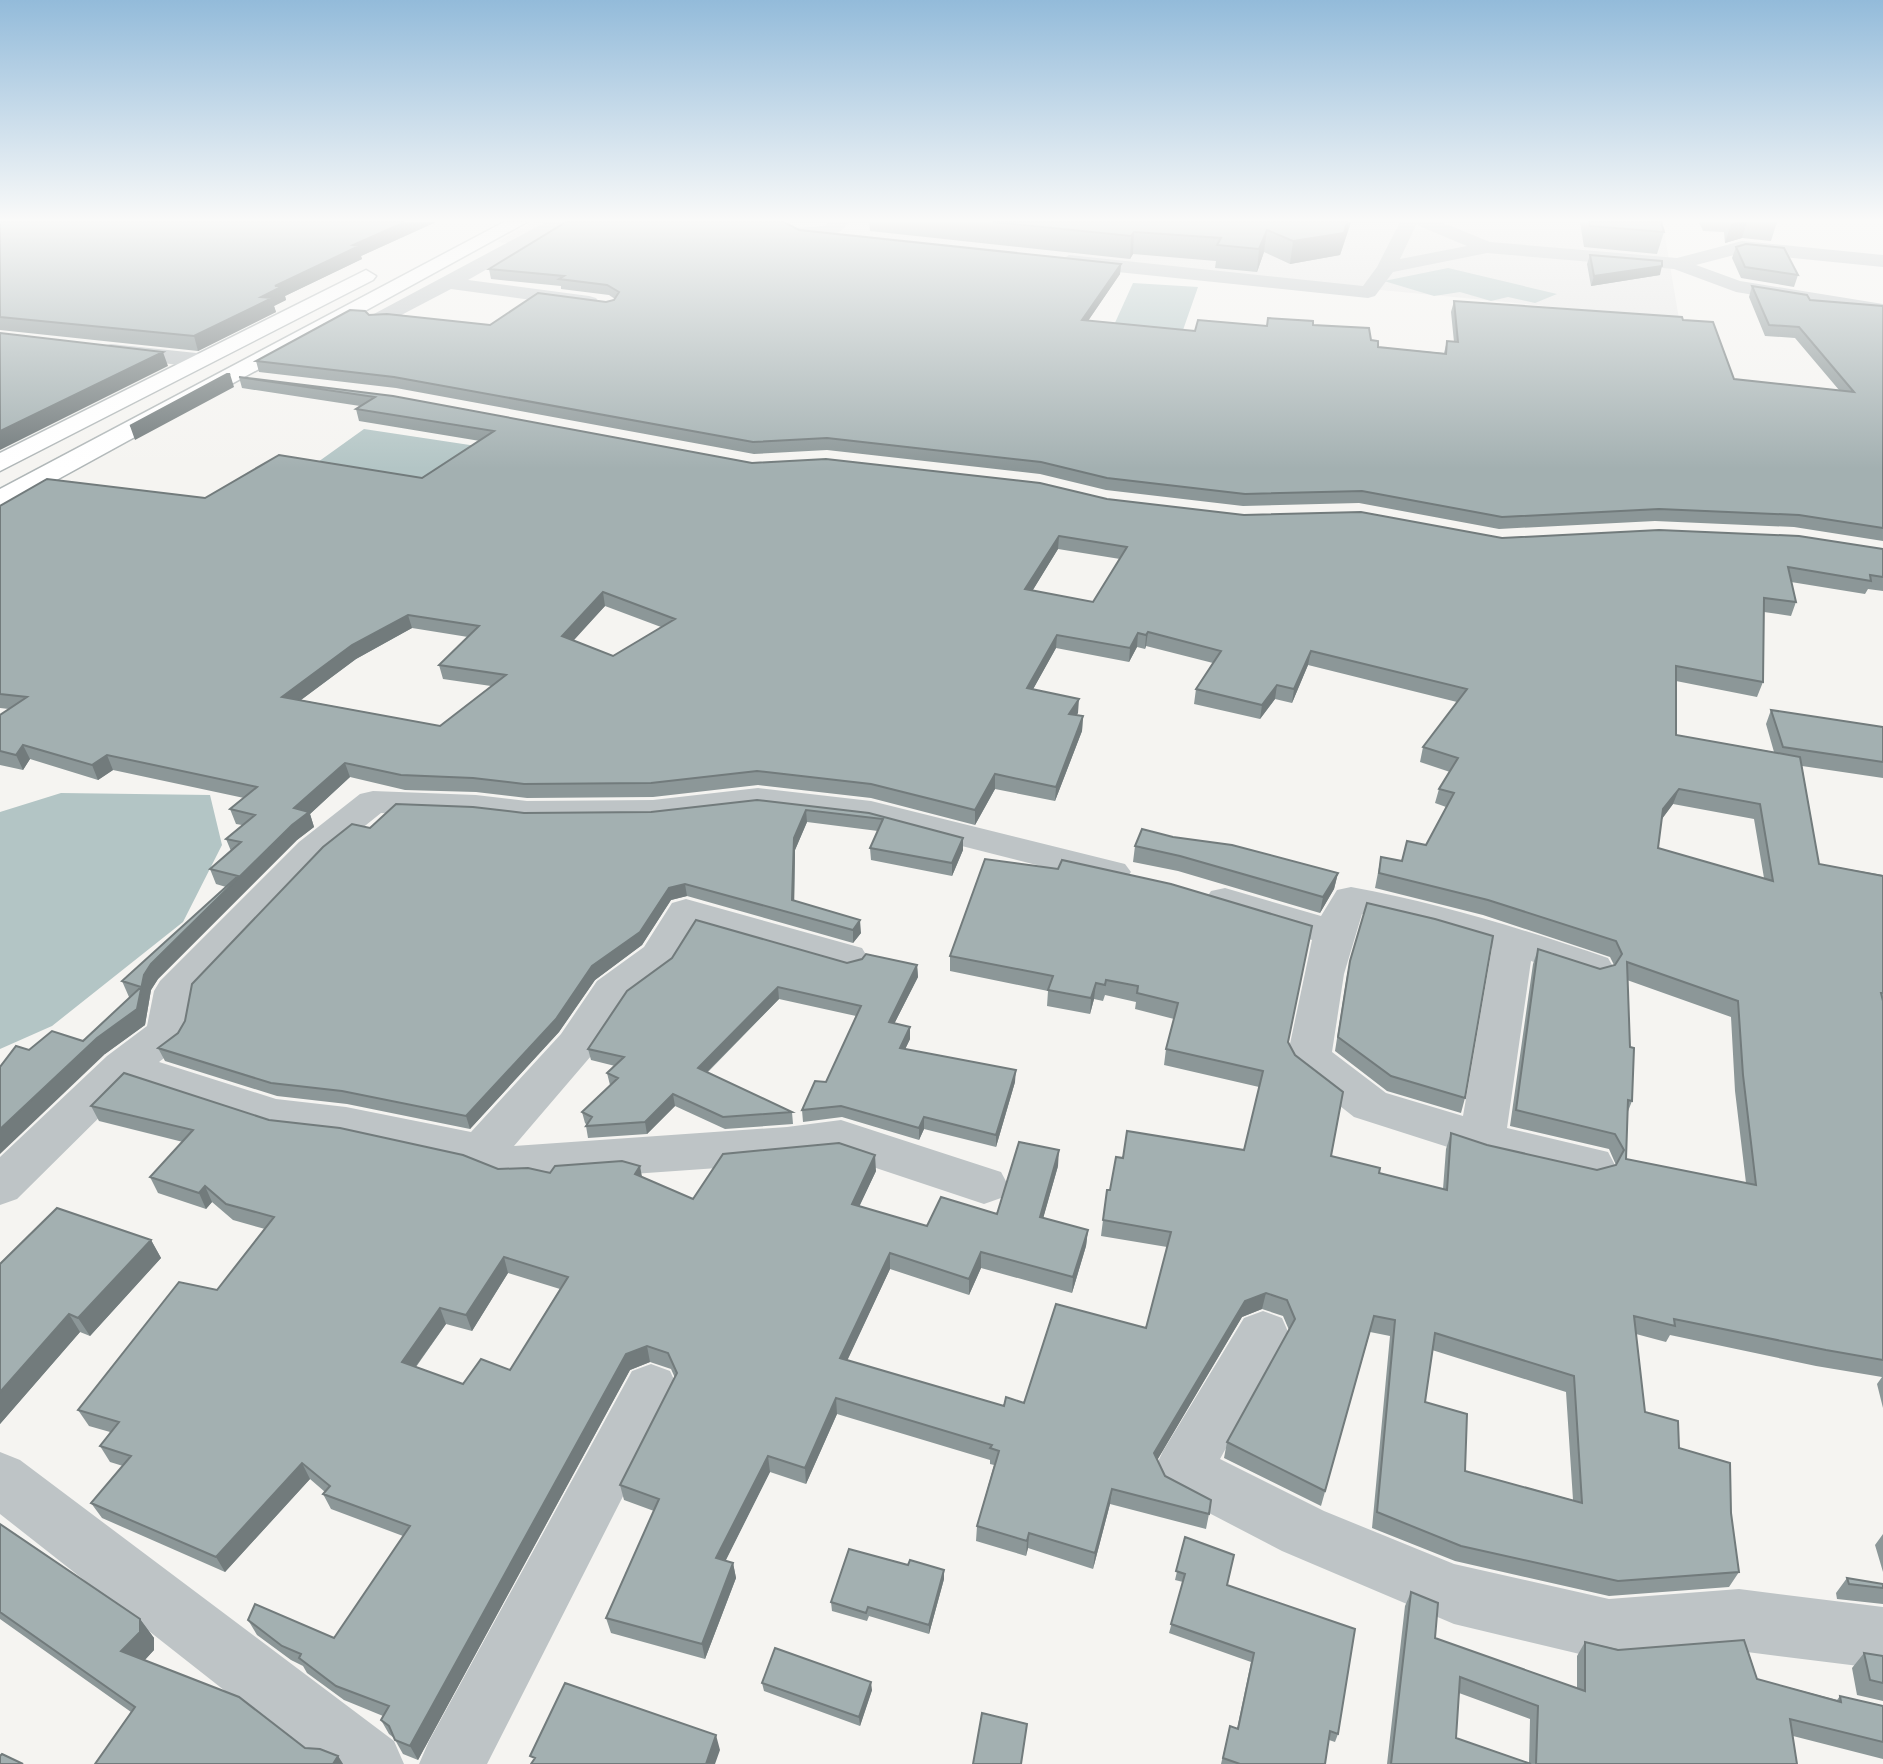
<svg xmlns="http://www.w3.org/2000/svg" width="1883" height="1764" font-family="Quicksand,sans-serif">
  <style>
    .built { fill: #e6e6e5 }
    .water { fill: #b3c5c5 }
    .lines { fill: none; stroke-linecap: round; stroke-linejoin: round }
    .highway-casing { stroke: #afb6b7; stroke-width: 3 }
    .minor { fill: #bec4c6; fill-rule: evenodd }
    .highway { fill: #fff; fill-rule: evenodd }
    .wall { fill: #8c9798; fill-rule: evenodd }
    .shaded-wall { fill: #727b7c }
    .building { fill: #a3b0b1; stroke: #727b7c; stroke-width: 2; fill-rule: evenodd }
  </style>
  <rect width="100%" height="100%" fill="#f5f4f1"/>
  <path class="built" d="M534,222H1577L1664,230L1679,319L805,234L757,269L497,242Z"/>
  <path class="water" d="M1448,268L1557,294L1535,303L1508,297L1491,301L1460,292L1434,296L1384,281Z
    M1133,283L1198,287L1183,330L1114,325Z
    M364,429L483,447L418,489L304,472Z
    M61,793L210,795L222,845L183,922L52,1026L0,1049V812Z"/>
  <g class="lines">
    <g class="highway-casing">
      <path id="highway" d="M504,222H527L9,506L0,508V489Z
        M366,270L376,276L373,280L0,471V453Z"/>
    </g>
    <path class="minor" d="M546,222H569L468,280L589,296L596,298L599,302L596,306L589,308L451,289L386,323H372L369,319L372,315Z
      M829,222H849C845,226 841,232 836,234C826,240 799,240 791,232L794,228L824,226Z
      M1400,222H1441L1490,242L1677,258L1742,241L1883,255V267L1742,253L1696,265L1740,281L1883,304V316L1736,292L1674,269L1487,253L1393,272L1375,296L1368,298L1069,267L1060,261L1069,255L1363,286L1377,267ZM1417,223L1419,226L1467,246L1400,259Z
      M111,344L196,353L204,355L207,360L204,365L196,367L103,356L100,351L103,346Z
      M758,788L871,801L1125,864L1131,872L1125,880L1112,884L871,823L758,810L653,822L527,823L476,817L381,813L325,858L195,996L189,1033L182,1044L159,1062L276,1099L346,1107L471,1132L561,1034L597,981L644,947L672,903L686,899L862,948L868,958L862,968L848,972L696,928L672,967L627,1001L591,1056L514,1146L787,1127L841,1120L1001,1172L1008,1185L1001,1198L984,1204L840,1156L787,1163L504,1183L469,1168L346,1141L276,1133L131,1086L17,1199L0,1205V1157L107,1056L147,1026L154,991L160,981L299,842L360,794L373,791L476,795L527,801L653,800Z
      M1351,887C1439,903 1523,929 1608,958L1614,968L1608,978L1593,982L1531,961L1507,1128L1608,1152L1615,1165L1608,1178L1591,1183L1482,1158L1354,1117L1293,1069L1287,1058L1312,940L1211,909L1205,900L1211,891L1225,888L1321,916L1337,890ZM1362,914L1432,930L1492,948L1463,1116L1386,1093L1332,1052L1344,974Z
      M1263,1311L1282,1318L1289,1334L1220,1459L1324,1511L1454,1564L1609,1599L1739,1589L1883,1607V1669L1739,1651L1609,1661L1454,1624L1282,1551L1163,1489L1154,1470L1163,1451L1244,1318Z
      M651,1364L670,1371L678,1388L487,1764H419L429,1741L632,1371Z
      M0,1452L20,1460L394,1741L404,1764H318L0,1514Z"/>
    <use href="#highway" class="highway"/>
  </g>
  <path class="wall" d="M0,222H436L361,256L362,259L285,296L286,300L274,306L276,312L198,351L0,330Z
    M869,222H1351L1340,255L1290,264L1264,252L1257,272L1215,268L1216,261L1133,254L1130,259L870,231Z
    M1580,222H1661L1664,232L1657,254L1584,247Z
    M1699,222H1777L1771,241L1742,238L1725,243L1724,232L1703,231Z
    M799,230L1121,264L1120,274L1088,321L1195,331L1267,326L1313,325L1371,340L1378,347L1444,353L1447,341L1454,342L1451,312L1454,301L1683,320L1734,379L1839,390L1795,338L1765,336L1749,297L1752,286L1810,300L1883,306V541L1794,527L1655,521L1499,529L1359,503L1243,506L1106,490L1040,474L827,450L754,454L396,388L259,372L256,361L369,315L490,325L606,302L615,299L609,295L561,289V286L491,279L489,269Z
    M1736,247L1798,275L1794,287L1741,278L1732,258Z
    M1590,255L1660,275L1591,286L1587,264Z
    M239,377L393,396L752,463L1107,499L1244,515L1502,538L1883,549V591L1868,589L1865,594L1791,582L1796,602L1791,616L1764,612L1763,682L1757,697L1676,681V735L1774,752L1766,724L1771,710L1883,727V780V778L1802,766L1819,864L1883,875V1408L1877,1384L1882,1377L1816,1366L1670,1335L1666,1342L1636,1334L1645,1412L1679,1448L1731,1513L1739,1572L1729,1587L1609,1596L1455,1561L1372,1528L1390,1336L1370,1332L1321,1506L1224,1458L1227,1442L1289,1330L1283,1316L1262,1309L1242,1317L1157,1460L1165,1476L1209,1514L1206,1529L1110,1504L1093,1569L1028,1548L1026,1556L976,1541L977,1526L994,1465L990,1464V1460L837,1414L806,1484L770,1472L725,1561L733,1563L736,1578L705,1659L611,1633L606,1618L654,1511L624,1500L620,1485L675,1378L671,1369L650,1362L630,1370L418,1760L403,1754L394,1738L389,1734L381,1720L383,1716L344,1700L307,1673L303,1666L291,1660L257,1635L248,1620L334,1638L403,1536L331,1509L323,1494L325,1492L310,1479L225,1572L102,1518L91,1503L123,1466L110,1462L100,1446L110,1432L89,1426L78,1410L217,1290L265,1229L233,1220L212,1202L206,1209L158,1193L150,1177L183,1142L99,1121L91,1106L269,1120L498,1169L642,1177L693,1199L876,1171L859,1206L927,1226L997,1214L1058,1166L1043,1218L1088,1230L1086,1246L1072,1293L981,1268L969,1295L890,1269L847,1360L1004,1406L1024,1403L1146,1328L1167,1247L1101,1236L1103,1220L1110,1190L1123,1158L1244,1150L1259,1087L1164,1065L1166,1049L1174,1019L1135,1009L1136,1002L1105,995L1103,1001L1094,999L1090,1014L1047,1006L1048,991L950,971V956L985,859L1288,1042L1331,1156L1379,1173L1443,1189L1446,1149L1451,1133L1487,1145L1597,1170L1616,1165L1609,1149L1510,1126L1533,964L1538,949L1600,969L1614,965L1610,957L1483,915L1375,888L1381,857L1402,861L1426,845L1446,807L1435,803L1439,789L1450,772L1420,762L1423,747L1457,702L1308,665L1292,703L1275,699L1260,719L1194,704L1196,689L1213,663L1146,646L1145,649L1137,647L1129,662L1056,648L1033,689L1078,713L1076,715L1083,716L1082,731L1055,801L995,789L975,825L871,798L758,785L653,797L527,798L476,792L405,790L350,777L310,814L314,827L297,840L158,979L151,990L145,1025L105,1054L29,1050L83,1041L130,997H129L122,981L226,887L216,884L210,869L231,851L226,839L242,825L236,824L230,809L244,798L113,770L98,780L30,759L23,770L0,765V715L9,709L0,708V506L205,498L422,478L480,441L359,421L356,409L360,406L242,388ZM1058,549L1120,559L1093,602L1032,591ZM605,606L661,627L613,656L573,640ZM412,628L468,637L439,665L443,679L491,686L440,726L301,700L356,659ZM1673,804L1754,819L1764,878L1658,848L1662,819ZM1627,980L1731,1017L1735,1091L1746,1183L1626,1159L1627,1114L1632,1101ZM508,1273L560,1289L510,1370L463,1384L416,1367L446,1324L472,1331ZM1432,1350L1566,1392L1573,1500L1465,1471L1425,1402Z
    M757,800L869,813L963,850L952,876L871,860L870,848L878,831L807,822L795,850L794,901L861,933L853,943L687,896L671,900L642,945L595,980L559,1032L470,1129L347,1104L277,1096L165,1061L158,1048L178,1033L370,828L524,813L651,812Z
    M1135,846L1338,873L1334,889L1320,913L1178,871L1133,862Z
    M1350,961L1465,1098L1461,1113L1387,1091L1335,1051L1347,975Z
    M847,963L917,965L918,977L894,1024L910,1027V1039L905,1049L1015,1082L996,1147L924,1129L919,1140L842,1117L803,1122L802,1110L826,1082L856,1016L779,999L707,1073L792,1112L793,1124L725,1129L675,1106L647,1134L588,1138L586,1126L587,1125L585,1123L582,1112L610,1085L607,1073L615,1066L591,1060L588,1049Z
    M151,1240L161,1258L90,1336L80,1332L0,1424V1264Z
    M0,1524L140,1619L154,1638V1650L144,1660L305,1748L338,1756L343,1764H95L131,1712L0,1619Z
    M1883,1534V1572L1875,1545Z
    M1185,1537L1227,1585L1338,1734L1335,1742L1329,1740L1325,1764H1221L1230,1726L1237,1729L1251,1662L1169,1633L1183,1582L1175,1580Z
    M1847,1578L1883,1584V1604L1837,1599L1836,1593Z
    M944,1579L929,1634L869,1616L867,1621L832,1611L831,1602Z
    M1411,1592L1435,1638L1577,1688V1656L1585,1642L1757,1679L1837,1700L1840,1696L1883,1706V1759L1793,1736L1797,1764H1387L1405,1606ZM1459,1693L1530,1719L1529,1763L1456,1738Z
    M1864,1653L1883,1656V1701L1857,1695L1852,1668Z
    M762,1683L872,1690L860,1726L764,1691Z"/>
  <path class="shaded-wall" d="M405,222H436L361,256L362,259L285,296L286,300L274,306L276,312L198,351L194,336L261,297L275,286L353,245Z
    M1347,222H1351L1340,255L1290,264L1293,241Z
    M1737,222H1747L1742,238L1725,243L1731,224Z
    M1267,230L1264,252L1257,272L1259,249Z
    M1134,232L1133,254L1130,259L1131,236Z
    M1121,264L1120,274L1081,331L1082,320Z
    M1662,266L1660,275L1591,286L1594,276Z
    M163,352L168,366L0,450V431Z
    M230,374L234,387L135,440L130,426Z
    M1059,536L1058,549L1025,603V589Z
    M603,592L605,606L565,650L562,636Z
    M408,615L412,628L356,659L286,711L282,697L352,645Z
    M1148,632L1146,646L1145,649L1146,635Z
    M1138,633L1137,647L1129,662L1130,648Z
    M1057,635L1056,648L1026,702L1027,688Z
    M1311,651L1308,665L1292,703L1294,689Z
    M1277,685L1275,699L1260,719L1262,705Z
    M1079,699L1078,713L1068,728L1069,714Z
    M1083,716L1082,731L1055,801L1056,787Z
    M23,745L30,759L23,770L16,755Z
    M107,755L113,770L98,780L92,765Z
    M345,763L350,777L310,814L314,827L297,840L158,979L151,990L145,1025L105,1054L0,1154V1129L97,1038L137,1009L144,975L151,964L292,825L294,808Z
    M995,774V789L975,825V810Z
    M1679,789L1673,804L1658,824L1663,809Z
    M806,810L807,822L795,850L794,913L792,900L794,838Z
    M963,838V850L952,876V863Z
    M1338,873L1334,889L1320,913L1323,897Z
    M685,884L687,896L671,900L642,945L595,980L559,1032L470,1129L466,1116L592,966L669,888Z
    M860,920L861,933L853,943V930Z
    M917,965L918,977L889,1034V1022Z
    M1096,983L1094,999L1090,1014L1091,998Z
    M778,987L779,999L699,1080L698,1068Z
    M910,1027V1039L900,1060V1048Z
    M1016,1070L1015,1082L996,1147V1135Z
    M673,1094L675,1106L647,1134L645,1122Z
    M924,1117V1129L919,1140V1128Z
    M1059,1150L1058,1166L1039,1233L1040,1217Z
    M875,1155L876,1171L853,1220L852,1204Z
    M640,1166L643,1182L635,1174Z
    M205,1186L212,1202L206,1209L199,1193Z
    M1088,1230L1086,1246L1072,1293L1073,1277Z
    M151,1240L161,1258L90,1336L78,1318Z
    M981,1252V1268L969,1295V1279Z
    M890,1253V1269L841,1374L840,1358Z
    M504,1257L508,1273L472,1331L466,1315Z
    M1266,1293L1262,1309L1242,1317L1152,1469L1154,1453L1245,1301Z
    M440,1308L446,1324L408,1377L402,1362Z
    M69,1314L80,1332L0,1424V1392Z
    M647,1346L650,1362L630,1370L418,1760L410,1746L626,1354Z
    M836,1398L837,1414L806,1484L805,1468Z
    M768,1456L770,1472L719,1574L716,1558Z
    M302,1463L310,1479L225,1572L216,1557Z
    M1112,1489L1110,1504L1093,1569L1095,1553Z
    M1029,1533L1028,1548L1026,1556L1027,1541Z
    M733,1563L736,1578L705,1659L702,1644Z
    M944,1570V1579L929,1634V1625Z
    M140,1619L154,1638V1650L136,1670L121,1651Z
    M871,1682L872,1690L860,1726L859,1717Z
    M716,1735L720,1750L715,1764H706Z
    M338,1756L343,1764H333Z"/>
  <path class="building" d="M0,222H405L353,245L359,246L275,286H283L261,297L272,298L194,336L0,317Z
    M566,222H784L799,230L1121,264L1082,320L1195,331L1198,320L1267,326L1268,318L1313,321V325L1369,328L1371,340L1378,341V347L1446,354L1447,341L1458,342L1454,301L1682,317L1683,320L1713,322L1734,379L1854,392L1799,327L1769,325L1752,286L1807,295L1810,300L1883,306V528L1799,515L1659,509L1502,517L1362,491L1245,494L1107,478L1041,462L827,438L753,442L394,377L256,361L350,310L365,311L369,315L387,314L490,325L538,293L606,302L614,300L619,292L607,285L559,279L564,276L489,269Z
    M993,222H1347L1344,233L1293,241L1267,230L1259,249L1217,245L1221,238L1134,232L1131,236Z
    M1589,222H1661L1664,232L1590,226Z
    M1746,244L1784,248L1798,275L1745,267L1736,247Z
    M1590,255L1662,261V266L1594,276Z
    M0,333L163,352L0,431Z
    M227,374H230L130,426Z
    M239,377L393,396L752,463L826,459L1040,483L1107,499L1244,515L1361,512L1502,538L1659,530L1799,536L1883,549V577L1870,575L1871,581L1788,567L1796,602L1764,598L1763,682L1676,666V735L1800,757L1819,864L1883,876V993H1881L1883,1001V1360L1826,1350L1674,1319L1675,1326L1634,1316L1645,1412L1678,1421L1679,1448L1730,1463L1731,1513L1739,1572L1618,1581L1461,1546L1377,1512L1395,1320L1374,1316L1325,1491L1227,1442L1295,1319L1287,1300L1266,1293L1245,1301L1154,1453L1165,1476L1211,1500L1209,1514L1112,1489L1095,1553L1029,1533L1027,1541L977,1526L999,1451L990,1448L992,1445L836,1398L805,1468L768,1456L716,1558L733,1563L702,1644L606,1618L659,1499L620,1485L677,1373L668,1353L647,1346L626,1354L410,1746L395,1740L389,1726L381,1720L389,1706L336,1686L299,1658L301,1654L282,1646L248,1620L255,1604L334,1638L410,1526L323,1494L330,1486L302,1463L216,1557L91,1503L131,1456L100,1446L119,1422L78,1410L179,1282L217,1290L274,1217L226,1204L205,1186L199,1193L150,1177L193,1130L91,1106L124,1073L269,1120L340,1128L463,1155L498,1169L528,1168L550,1173L555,1166L622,1161L640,1166L635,1174L693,1199L723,1154L839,1143L875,1155L852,1204L927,1226L941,1197L997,1214L1019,1142L1059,1150L1040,1217L1088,1230L1073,1277L981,1252L969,1279L890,1253L840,1358L1004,1406L1006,1397L1024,1403L1056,1304L1146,1328L1171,1232L1103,1220L1107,1190H1110L1116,1157L1123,1158L1127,1131L1244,1150L1263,1071L1166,1049L1178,1003L1137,993L1138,986L1106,980L1105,985L1096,983L1091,998L1048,990L1053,976L950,956L985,859L1058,869L1062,860L1171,884L1312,926L1288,1042L1295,1055L1343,1092L1331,1156L1380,1168L1379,1173L1447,1190L1451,1133L1487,1145L1597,1170L1616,1165L1624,1150L1615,1134L1516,1110L1538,949L1600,969L1615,965L1622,954L1616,941L1488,900L1379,873L1381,857L1402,861L1407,841L1426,845L1454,793L1439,789L1458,758L1423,747L1467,689L1311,651L1294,689L1277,685L1262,705L1196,689L1221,651L1148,632L1146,635L1138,633L1130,648L1057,635L1027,688L1079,699L1069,714L1083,716L1056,787L995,774L975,810L871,784L757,771L651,783L524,784L473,778L401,775L345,763L294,808L309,812L292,825L151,964L144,975L137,1009L97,1038L0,1129V1067L16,1046L29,1050L52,1031L83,1041L141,987L122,981L238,876L210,869L241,842L226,839L255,815L230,809L257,787L107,755L92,765L23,745L16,755L0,751V715L27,697L0,694V506L47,479L205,498L279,455L422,478L494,431L356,409L375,397ZM1059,536L1127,547L1093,602L1025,589ZM603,592L675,619L613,656L562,636ZM408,615L479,626L439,665L506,675L440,726L282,697L352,645ZM1679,789L1760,804L1773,881L1658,848L1663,809ZM1627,962L1738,1001L1743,1075L1756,1185L1626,1159L1628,1100L1632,1101L1634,1048L1630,1047ZM504,1257L568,1277L510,1370L481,1359L463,1384L402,1362L440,1308L466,1315ZM1435,1333L1574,1376L1582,1503L1465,1471L1467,1414L1425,1402Z
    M1771,710L1883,727V762L1783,747Z
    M757,800L869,813L963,838L952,863L870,848L883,819L806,810L794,838L792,900L860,920L853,930L685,884L669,888L640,932L592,966L556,1019L466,1116L342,1091L271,1083L158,1048L178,1033L185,1021L192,984L323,847L352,824L370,828L396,804L473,807L524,813L651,812Z
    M1142,829L1173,837L1232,845L1338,873L1323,897L1180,856L1135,846Z
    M1367,903L1435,919L1493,936L1465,1098L1391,1076L1338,1037L1350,961Z
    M696,920L847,963L862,959L866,954L917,965L889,1022L910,1027L900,1048L1016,1070L996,1135L924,1117L919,1128L841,1106L802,1110L815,1081L826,1082L861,1006L778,987L698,1068L792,1112L723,1117L673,1094L645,1122L586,1126L592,1117L582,1112L618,1078L607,1073L624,1057L588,1049L627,991L672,958Z
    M57,1208L151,1240L78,1318L69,1314L0,1392V1264Z
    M0,1524L140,1619V1632L121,1651L239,1697L305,1748L320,1749L338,1756L333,1764H95L135,1707L0,1612Z
    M1185,1537L1234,1555L1227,1585L1355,1629L1338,1734L1330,1731L1325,1764H1240L1223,1758L1230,1726L1238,1729L1254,1653L1171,1624L1185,1574L1176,1571Z
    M849,1549L908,1565L910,1560L944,1570L929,1625L868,1607L866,1613L831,1602Z
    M1847,1578L1883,1584V1588L1849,1584Z
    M1411,1592L1438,1603L1435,1638L1585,1691V1642L1618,1650L1744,1640L1757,1679L1841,1702L1840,1696L1883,1706V1742L1790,1719L1797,1764H1536L1538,1706L1460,1677L1456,1738L1531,1764H1391Z
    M775,1648L871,1682L859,1717L762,1683Z
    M1864,1653L1883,1656V1683L1870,1680Z
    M565,1683L716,1735L706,1764H531L535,1758L530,1756Z
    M982,1713L1027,1724L1021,1764H973Z
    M2,1754L23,1764H0V1756Z"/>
  <linearGradient id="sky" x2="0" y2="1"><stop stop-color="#93bbda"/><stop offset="0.47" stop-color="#fafaf9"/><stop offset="1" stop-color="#fafaf9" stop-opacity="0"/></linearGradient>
  <rect width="1883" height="469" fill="url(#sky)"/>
</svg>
